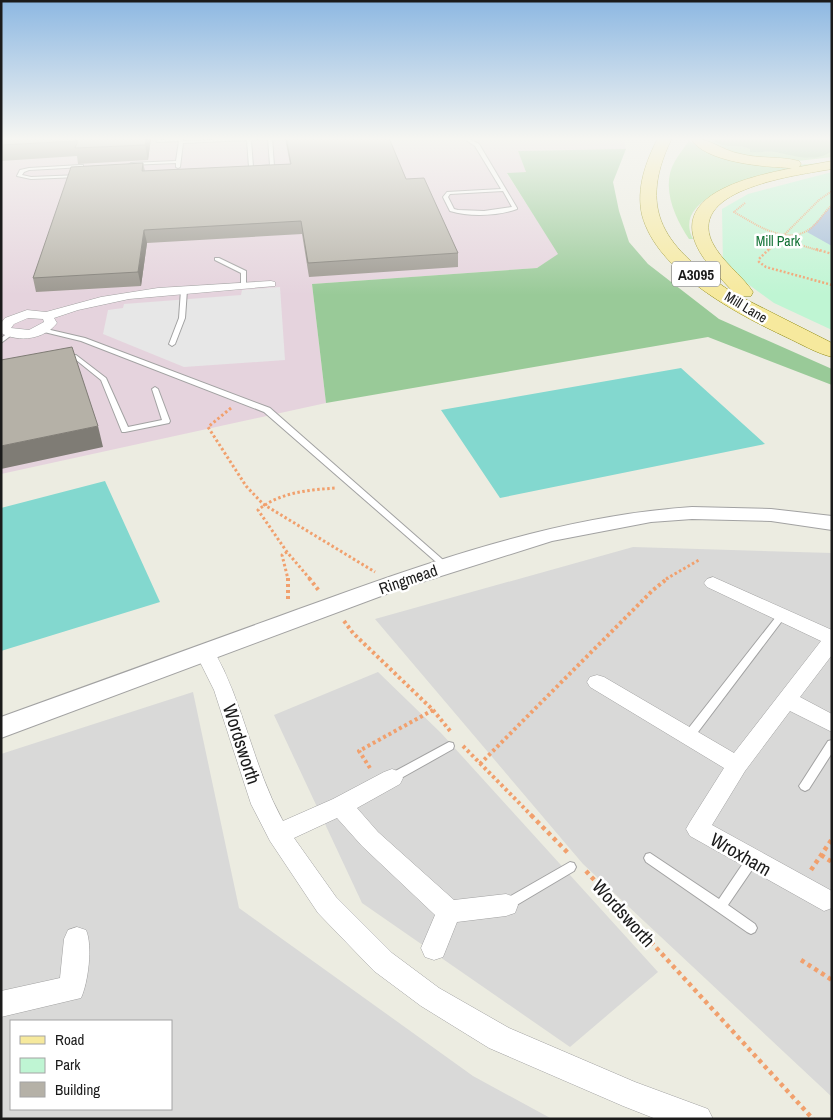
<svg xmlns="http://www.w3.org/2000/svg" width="833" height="1120" font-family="'Archivo Narrow',sans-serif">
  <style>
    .residential { fill: #d9d9d8; fill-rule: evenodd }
    .industrial { fill: #e5d3dd }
    .grass { fill: #b5e4a9 }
    .forest { fill: #99ca98 }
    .park { fill: #bff5d3 }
    .pitch { fill: #83d8cf }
    .parking { fill: #e7e7e7 }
    .water { fill: #a4bdd8 }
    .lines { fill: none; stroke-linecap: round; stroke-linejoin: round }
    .service-casing { stroke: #a2a2a2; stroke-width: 2 }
    .minor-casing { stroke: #a2a2a2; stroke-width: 1 }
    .tertiary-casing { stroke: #a2a2a2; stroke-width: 2 }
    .primary-casing { stroke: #8a8408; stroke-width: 1 }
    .path-far4 { stroke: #f1a06d; stroke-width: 2; stroke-dasharray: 1 1; stroke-linecap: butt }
    .path-far3 { stroke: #f1a06d; stroke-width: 2.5; stroke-dasharray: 2 2; stroke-linecap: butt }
    .path-far2 { stroke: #f1a06d; stroke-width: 3; stroke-dasharray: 2.5 2.5; stroke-linecap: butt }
    .path-far1 { stroke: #f1a06d; stroke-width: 4; stroke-dasharray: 3 3; stroke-linecap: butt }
    .path { stroke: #f1a06d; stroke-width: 4.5; stroke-dasharray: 4 4; stroke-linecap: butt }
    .service { fill: #fff; fill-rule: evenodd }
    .minor { fill: #fff; fill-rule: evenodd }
    .tertiary { fill: #fff; fill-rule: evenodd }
    .primary { fill: #f6e99d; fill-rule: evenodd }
    .wall { fill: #9c9890 }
    .shaded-wall { fill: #7f7c75 }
    .building { fill: #b5b1a7; stroke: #7f7c75 }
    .labels { text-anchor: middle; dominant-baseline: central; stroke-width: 5; stroke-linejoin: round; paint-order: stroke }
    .far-park-label { font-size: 14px; fill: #117134; stroke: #fff }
    .far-street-label { font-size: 14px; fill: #1b1b1b; stroke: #fff }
    .shield { fill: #fff; stroke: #5f5f5f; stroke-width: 1 }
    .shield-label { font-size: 15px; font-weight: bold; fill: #1b1b1b }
    .street-label { font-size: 16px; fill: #1b1b1b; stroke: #fff }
    .near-street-label { font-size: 19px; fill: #1b1b1b; stroke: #fff }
  </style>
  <rect width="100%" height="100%" fill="#ecece1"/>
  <path class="residential" d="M633,547L832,553V1097L583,864L375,619Z
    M378,672L441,733L658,972L570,1047L362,903L274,715Z
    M193,692L239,908L473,1076L552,1119H1V754ZM11,1021H171V1109H11Z"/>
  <path class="industrial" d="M1,138H623L626,149L518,151L526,172L507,174L559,254L537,268L312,284L326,403L1,474Z"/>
  <path class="grass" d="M700,138H711L714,141L749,148L751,152H775L811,158L832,151V157L798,161L737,155L703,141Z
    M689,141L703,147L797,165L821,163C791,171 666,188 693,239H689C675,218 660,186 675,161C679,154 684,148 689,141Z"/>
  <path class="forest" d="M711,138H832V151C814,164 794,155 774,152C766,151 758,153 750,152V149C737,143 721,150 711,138Z
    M626,149L613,182L619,211L629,242L648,264L719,319L832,369V385L708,337L326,403L312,284L537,268L558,254L507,173L526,172L518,151Z"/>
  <path class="park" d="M832,172V330L774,303L723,266L722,209L748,194Z"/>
  <path class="pitch" d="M681,368L765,444L500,498L441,410Z
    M105,481L160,602L1,651V508Z"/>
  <path class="parking" d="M280,287L285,360L184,367L103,334L108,310L123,308L124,304L241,295L242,290Z"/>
  <path class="water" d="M832,205V246L807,232Z"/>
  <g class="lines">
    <g class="service-casing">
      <path id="service" d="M157,138H161V140L183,138V141L262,138L251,140L253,167L251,168L249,167L247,140L183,143L180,167L178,168L176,167V163L129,165L131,163L176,161L179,141L158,142L156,141Z
        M268,138H272L274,166L263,168H261V166L270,165Z
        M463,138H468L479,144L517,208V209C497,216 470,217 450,211L443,197L447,192L501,189L475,146ZM503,191L512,207L484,211L458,210L454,209L448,197L450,194Z
        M81,165H83V167L29,170L24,172L22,175L31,177L80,175V176L78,177L31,179L17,176L20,170L29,168Z
        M215,258H219L246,271V287L241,286V273L215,260Z
        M184,288L187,290L185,318L175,344L172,346L169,344L179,318L181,290Z
        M42,328L85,338L270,408L450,566L449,568H443L264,412L81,341L40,331V329Z
        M11,331L13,332V334L1,343V338Z
        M76,355L106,378L128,427L162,420L152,389L155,387L158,389L170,421L169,423L125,432H122L101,380L75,359L63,361L60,359L63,357Z
        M782,612L785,613L787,615L785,617L692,740L688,741L684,740L683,737L684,734L779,613Z
        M832,740V753L809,789L805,791L801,789L799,786L801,783L828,741Z
        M449,742L453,743L454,746L453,749L396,781L392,783L388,781L386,778L388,775Z
        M650,853L719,899L748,856L752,855L756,856L758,860L756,864L728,905L755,924L757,928L755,932L751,934L747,932L646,862L644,858L646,854Z
        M570,862L574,863L576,867L574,871L510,909L506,911L502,909L500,905L502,901Z"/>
    </g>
    <g class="minor-casing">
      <path id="minor" d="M271,281L275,282V286L129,299L78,310L54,318L57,323C45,339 19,343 1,333V323L5,318L27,310L46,312L101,297L158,288ZM28,318L43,319L44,322L29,330L11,328L14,324Z
        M713,577L832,630V655L800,697L832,714V732L790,711L745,771L712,825L832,891V908L824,911L690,836L686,829L690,822L724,768L590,687L587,682L590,677L597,675L604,677L734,753L821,641L707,587L704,583L707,579Z
        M206,647L213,649C244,703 253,767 283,821L333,799L384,772L392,769L400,772L403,778L400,784L357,808L378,832L454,900L506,894L515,897L518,905L515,913L506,916L457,922L443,957L434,960L425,957L421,948L435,915L362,846L337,818L294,838L336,897L392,953L439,988L509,1028L635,1082L708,1109L713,1119H656L623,1106L489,1048L421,1006L374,971L318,913L270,841L251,804L214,690L196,654L199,649Z
        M77,927L86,930C93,946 88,983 81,998L1,1017V991L60,978L64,939L68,930Z"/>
    </g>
    <g class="tertiary-casing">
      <path id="tertiary" d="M692,507L771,509L832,516V530L771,521L692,519L651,522L552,541L400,589L1,738V717C101,681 200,645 299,609C426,563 556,516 692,507Z"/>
    </g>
    <g class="primary-casing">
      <path id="primary" d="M658,138H672C633,217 672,252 736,295C721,278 698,258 693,235C683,189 760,175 792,168C765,167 705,163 690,138C711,138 720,150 741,154C760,159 780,156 799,161L801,164L799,167L832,161V169C799,175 687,188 712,242C722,262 741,274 753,292L751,296H739L832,343V357C816,353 801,344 786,337C737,314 657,272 642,215C636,188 646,161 658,138Z"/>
    </g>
    <path class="path-far4" d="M745,203L734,212C755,224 787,247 811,228C819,222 824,212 832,205
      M781,239L820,251
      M768,251L819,200L832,191"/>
    <path class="path-far3" d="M769,249L759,259V262L766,267L832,285
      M816,249L832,254"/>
    <path class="path-far2" d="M231,408L208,427L246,486L263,504L375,572
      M287,552L282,555L288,579
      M310,579L287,552L258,510C280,492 309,490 336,488
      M666,579L699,560"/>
    <path class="path-far1" d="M288,578V602
      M309,578L320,592
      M344,621L353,633L433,710L451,732
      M463,746L532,816
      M480,764L653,590L668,578
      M370,768L359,751L433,710"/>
    <path class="path" d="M531,815L569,854
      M821,855L832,862
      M811,870L832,839
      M586,871L813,1119
      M801,960L832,980"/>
    <use href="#service" class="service"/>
    <use href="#minor" class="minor"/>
    <use href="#tertiary" class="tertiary"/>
    <use href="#primary" class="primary"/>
  </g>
  <path class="wall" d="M1,138H151L148,160L78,164L77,156L1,161Z
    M285,138H389L406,179L458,253V267L309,277L302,234L147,243L141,286L36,292L33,278L143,163L145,171L290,164Z
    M473,138H501L474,139Z"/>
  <path class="shaded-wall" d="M146,138H151L148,160L145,145Z
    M144,230L147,243L141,286L138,272Z
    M98,426L103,447L1,469V446Z"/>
  <path class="building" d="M1,138H146L145,145L75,148L78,141L1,145Z
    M286,138H389L406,179L424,178L458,253L308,263L301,221L144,230L138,272L33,278L71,167L143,163L142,171L291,164Z
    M72,347L98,426L1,446V360Z"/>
  <linearGradient id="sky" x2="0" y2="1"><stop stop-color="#8db8e2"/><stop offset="0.47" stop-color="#f6f6f2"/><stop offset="1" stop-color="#f6f6f2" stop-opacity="0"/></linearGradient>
  <rect width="833" height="295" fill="url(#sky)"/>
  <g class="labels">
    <g class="far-park-label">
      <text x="778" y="241">Mill Park</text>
    </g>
    <g class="far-street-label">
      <text transform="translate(746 307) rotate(31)">Mill Lane</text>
    </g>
    <rect class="shield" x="672" y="261.5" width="48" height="25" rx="4"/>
    <g class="shield-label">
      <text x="696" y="274">A3095</text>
    </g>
    <g class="street-label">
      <text transform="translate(408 579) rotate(-19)">Ringmead</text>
    </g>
    <g class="near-street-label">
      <text transform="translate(242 744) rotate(72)">Wordsworth</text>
      <text transform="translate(741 854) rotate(30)">Wroxham</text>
      <text transform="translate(624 913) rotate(48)">Wordsworth</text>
    </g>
  </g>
  <rect width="833" height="1120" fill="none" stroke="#1b1b1b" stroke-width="5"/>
  <rect x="10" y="1020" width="162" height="90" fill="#ffffff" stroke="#a4a4a4"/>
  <rect x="20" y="1036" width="25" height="8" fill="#f6e99d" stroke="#a4a4a4"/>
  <text x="55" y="1045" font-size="15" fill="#1b1b1b">Road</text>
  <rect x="20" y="1058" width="25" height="15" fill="#bff5d3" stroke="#a4a4a4"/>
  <text x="55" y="1070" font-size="15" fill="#1b1b1b">Park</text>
  <rect x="20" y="1082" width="25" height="15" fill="#b5b1a7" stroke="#a4a4a4"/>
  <text x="55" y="1095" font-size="15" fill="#1b1b1b">Building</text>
</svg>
